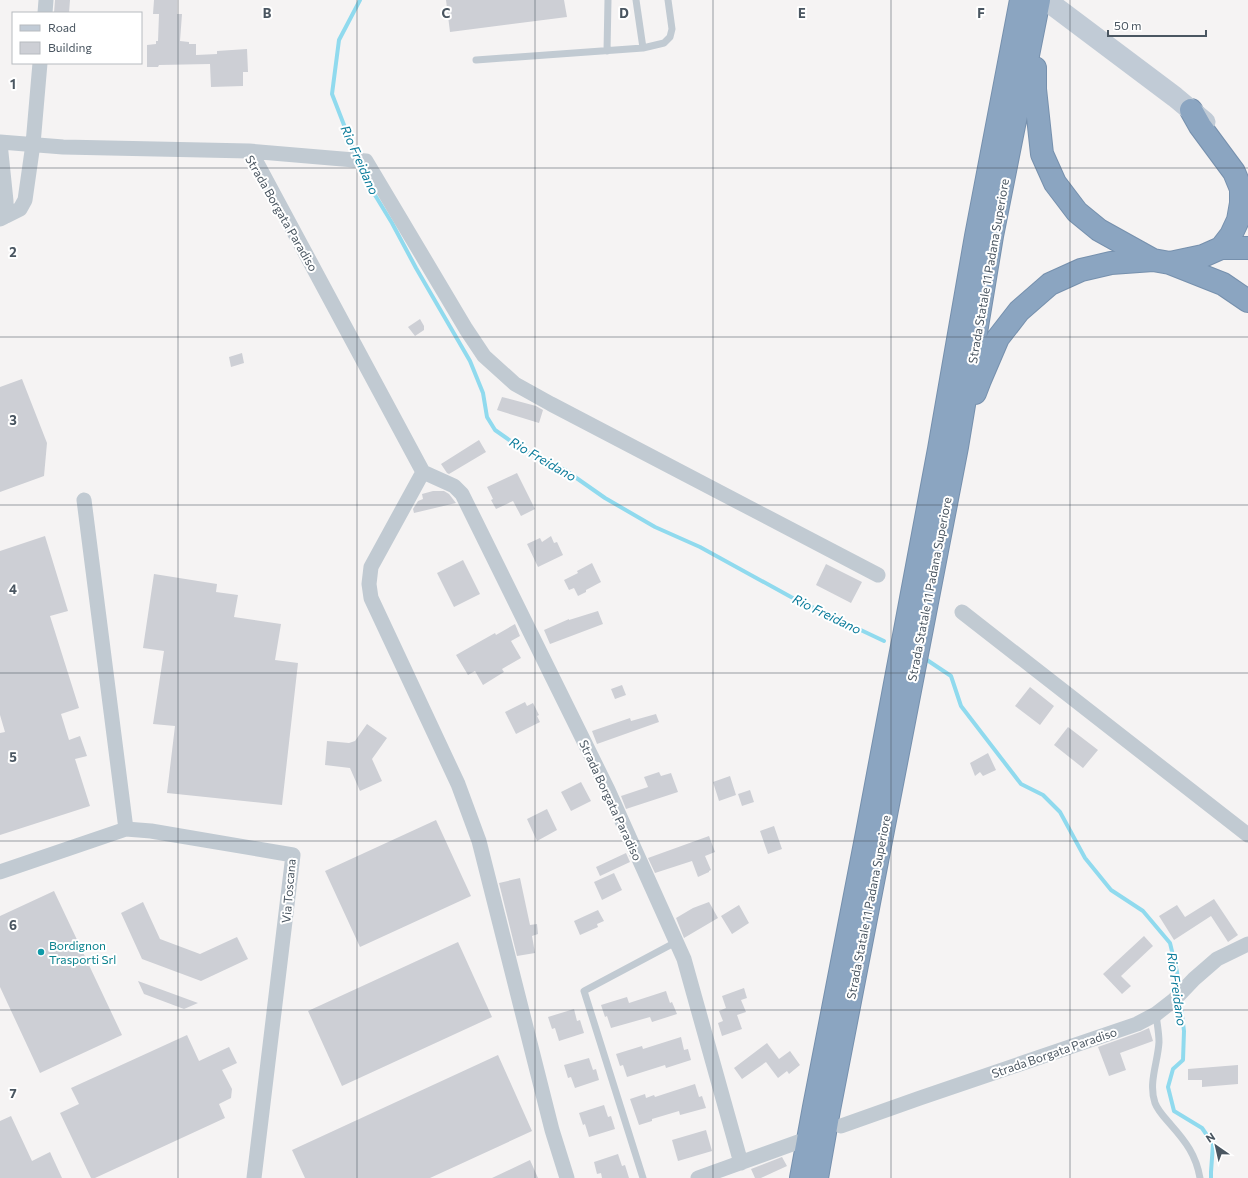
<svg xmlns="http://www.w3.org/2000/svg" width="1248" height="1178" font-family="Commissioner,sans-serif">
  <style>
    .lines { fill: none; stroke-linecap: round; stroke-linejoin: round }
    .stream { stroke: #90daee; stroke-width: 4 }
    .building { fill: #cdcfd5 }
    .highway-casing { stroke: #7690ad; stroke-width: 24 }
    .lane { stroke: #c1cad2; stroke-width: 7 }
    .street { stroke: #c1cad2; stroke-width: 15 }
    .secondary { stroke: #c1cbd6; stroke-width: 21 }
    .highway { stroke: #8ba5c1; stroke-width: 22 }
    .grid { fill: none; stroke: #4a5661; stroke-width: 1; stroke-opacity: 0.55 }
    .culture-dot { fill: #0f9aa8; stroke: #fff; stroke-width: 1.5 }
    .labels { text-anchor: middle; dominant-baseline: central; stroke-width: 4; stroke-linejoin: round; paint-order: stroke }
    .street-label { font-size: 12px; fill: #4a5661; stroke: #fff }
    .culture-label { font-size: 12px; fill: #0d838f; stroke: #fff; text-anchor: start }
    .water-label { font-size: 13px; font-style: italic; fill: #0c7c9b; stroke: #fff }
    .grid-label { font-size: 13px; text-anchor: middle; font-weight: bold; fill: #4a5661; stroke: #fff; stroke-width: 4; stroke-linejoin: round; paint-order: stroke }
  </style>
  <rect width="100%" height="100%" fill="#f5f3f3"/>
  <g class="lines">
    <path class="stream" d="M356,156L332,94L339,40L360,0
      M359,164L364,177L392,223L416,268L470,361L483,393L487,417L495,430L525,451L565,470L605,498L655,527L700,547L791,597L884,641
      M924,658L951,676L961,706L1021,784L1043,795L1060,812L1085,858L1111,890L1143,911L1170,943L1177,972L1179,989
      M1180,1000L1184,1031L1183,1060L1173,1069L1168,1087L1174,1111L1202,1128L1213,1144L1211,1172V1178"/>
  </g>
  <path class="building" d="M55,0H70L69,13H54Z
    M154,0H177V14H182L180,41L189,42V44H196V55L217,54V51L247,49L248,72H243V86L211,87L210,64L159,65L158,67H147V45L156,44V41H158L159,14H153Z
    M446,0H564L567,17L450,32Z
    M420,319L424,326V330L415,336L408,327Z
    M242,353L244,363L231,367L229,357Z
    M22,379L47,443L44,476L0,492V387Z
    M502,397L536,406L543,410L539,423L497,410Z
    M479,440L486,452L449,474L447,473L441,464Z
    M517,473L535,509L521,516L513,501L496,509L491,500L493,499L487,487Z
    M433,491H444L449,494L456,503L414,513L413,509L418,501L423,499L422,494Z
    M45,536L68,611L50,616L79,708L61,714L69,740L80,736L87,756L75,759L90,806L0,835V733L5,732L0,715V551Z
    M551,536L554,543L557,542L563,555L538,567L527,544L540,538L542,542Z
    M463,560L480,594L454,607L437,573Z
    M592,563L601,582L586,590V592L578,596L574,588L569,590L564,580L578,573L577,571Z
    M826,564L862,582L851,603L816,585Z
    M154,574L217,584L216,592L238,595L234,617L281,624L275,660L298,663L282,805L167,793L175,726L153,724L164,651L143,648Z
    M598,611L603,624L550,644L544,630L569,619V620Z
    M515,624L520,636L511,641L521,658L502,669L504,672L483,685L475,671L468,675L456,655L495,633L496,635Z
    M622,685L626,695L615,699L611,689Z
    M1030,687L1054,706L1040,725L1015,706Z
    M525,702L527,706L533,703L539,715L537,716L540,722L516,734L505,712Z
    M656,714L659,722L597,744L592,731L630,718L631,721Z
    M367,724L387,738L372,759L382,781L360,791L350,768L325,765L327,741L349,743L355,741Z
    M1068,727L1098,750L1083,768L1054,745Z
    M988,753L996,770L983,776L980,772L975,776L970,763Z
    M659,772L661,776L671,773L678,792L626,809L621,796L648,787L644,777Z
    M730,776L736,795L719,801L713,782Z
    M581,782L591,801L571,811L561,792Z
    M750,790L754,802L742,806L738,794Z
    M547,809L557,830L537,841L527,819Z
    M436,820L471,896L360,947L325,871Z
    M774,826L782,849L768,854L760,831Z
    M709,836L715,852L705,856L711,870L709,871V872L698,877L692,861L655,873L648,858Z
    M626,853L630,862L600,876L596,867Z
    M614,873L622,890L602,900L594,882Z
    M520,878L530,925L537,924L538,934L532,936L535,953L517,956L499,883Z
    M54,891L122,1035L40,1073L0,987V916Z
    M1214,899L1238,935L1228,942L1211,916L1174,940L1159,916L1177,905L1185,917Z
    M143,902L160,939L200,954L237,937L248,959L201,981L142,959L121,913Z
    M709,902L718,918L684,938L676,918L693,908Z
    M739,905L749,923L732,934L721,916Z
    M598,910L604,921L597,924L598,927L580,935L574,921Z
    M1144,936L1153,946L1121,976L1131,986L1122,994L1103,974Z
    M458,942L492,1017L342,1086L308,1011Z
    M138,981L198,1003L184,1009L144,994Z
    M744,988L747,998L741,1000L746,1012L737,1015L742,1029L722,1036L718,1023L723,1021L719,1011L726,1008L722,996Z
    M666,991L670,1003L672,1002L677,1014L652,1022L650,1017L611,1028L607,1016L605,1017L601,1005L627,997L629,1003Z
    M574,1009L577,1021L580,1020L584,1033L559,1041L555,1028L552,1029L548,1017Z
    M1149,1028L1153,1041L1120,1053L1126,1070L1109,1076L1098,1047L1140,1032Z
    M187,1035L199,1061L229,1047L237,1063L222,1070L232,1089L231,1098L219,1104L225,1118L95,1178H91L60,1113L79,1104L71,1088Z
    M681,1037L684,1050L688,1049L691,1060L666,1068L665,1065L627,1077L623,1065L620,1066L616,1054L642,1046L643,1049Z
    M767,1043L779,1059L790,1051L800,1065L789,1074L787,1071L778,1078L766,1062L742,1079L734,1068Z
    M498,1055L532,1131L430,1178H305L292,1150Z
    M589,1058L593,1070L596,1069L599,1080L575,1088L571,1077L568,1078L564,1065Z
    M1238,1065V1084L1202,1087V1080H1188V1069Z
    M695,1084L699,1097L702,1096L706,1108L680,1115L679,1111L652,1119V1121L639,1125L630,1099L645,1094L646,1098L654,1095L655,1097Z
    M604,1105L608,1117L611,1116L615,1129L589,1137L585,1124L583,1125L579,1113Z
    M11,1116L32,1161L50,1152L62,1178H0V1121Z
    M706,1130L712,1151L678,1161L672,1140Z
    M618,1154L622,1166L625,1165L629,1178H602L601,1173L597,1174L594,1162Z
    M782,1157L787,1166L761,1178H755L751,1169Z
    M530,1160L538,1178H492Z"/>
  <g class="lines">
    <g class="highway-casing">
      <path id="highway" d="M1035,68V89L1042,154L1055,183L1077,212L1099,230L1153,260
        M1191,110L1200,126L1234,172L1241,189V203L1238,220L1231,235L1221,248
        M1170,263L1203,256L1221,248H1248
        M975,393L980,380L998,338L1019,311L1050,284L1081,270L1111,263L1153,260L1170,263L1223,284L1248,301
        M801,1178L814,1107L867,833L939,449L976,236L1021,0
        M817,1178L829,1110L957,447L992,236L1039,0"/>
    </g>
    <path class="lane" d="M636,0L643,48
      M607,51L608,0
      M476,60L643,48L664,43L670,37L672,29L668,0
      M1156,1014C1157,1023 1159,1033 1159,1042C1158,1062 1148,1083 1155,1103C1158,1111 1165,1118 1171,1125C1186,1142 1196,1155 1200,1178
      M643,1178L584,991L676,942"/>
    <path class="street" d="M45,13L46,0
      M0,142L63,147L249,151L258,165L423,472L454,486L462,494L608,790L684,959L741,1163
      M0,143L6,201V216
      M249,151L366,161L466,329L484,356L515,384L551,404L878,575
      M0,219L20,209L25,200L33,144L40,63
      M423,472L371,567L369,584L371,598L458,784L479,841L552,1130L567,1178
      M84,500L126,829
      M962,612L1248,835
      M0,872L126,829L151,831L293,855L254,1178
      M841,1126L920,1098L1137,1024L1156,1014L1174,1000L1194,979L1217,959L1248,944
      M698,1178L798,1142"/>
    <path class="secondary" d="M1046,0L1175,97L1205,122"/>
    <use href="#highway" class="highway"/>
  </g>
  <path class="grid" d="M178,0V1178M357,0V1178M535,0V1178M713,0V1178M891,0V1178M1070,0V1178M0,168H1248M0,337H1248M0,505H1248M0,673H1248M0,841H1248M0,1010H1248"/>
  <circle class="culture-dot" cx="41" cy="952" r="4"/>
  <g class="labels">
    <g class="street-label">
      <text transform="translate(282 213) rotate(60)">Strada Borgata Paradiso</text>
      <text transform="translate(988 271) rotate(-80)">Strada Statale 11 Padana Superiore</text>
      <text transform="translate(929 589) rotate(-79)">Strada Statale 11 Padana Superiore</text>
      <text transform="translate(611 800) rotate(65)">Strada Borgata Paradiso</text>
      <text transform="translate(288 891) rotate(-85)">Via Toscana</text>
      <text transform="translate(868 907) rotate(-79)">Strada Statale 11 Padana Superiore</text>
      <text transform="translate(1054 1052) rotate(-19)">Strada Borgata Paradiso</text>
    </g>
    <g class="culture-label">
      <text x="49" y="945">Bordignon<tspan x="49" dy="14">Trasporti Srl</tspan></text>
    </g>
    <g class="water-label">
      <text transform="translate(360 160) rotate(66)">Rio Freidano</text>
      <text transform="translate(543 459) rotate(30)">Rio Freidano</text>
      <text transform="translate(827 614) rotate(26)">Rio Freidano</text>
      <text transform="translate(1177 989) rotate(82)">Rio Freidano</text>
    </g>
  </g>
  <g class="grid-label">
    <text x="267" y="18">B</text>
    <text x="446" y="18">C</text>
    <text x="624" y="18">D</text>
    <text x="802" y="18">E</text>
    <text x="981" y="18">F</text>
    <text x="13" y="89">1</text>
    <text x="13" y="257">2</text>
    <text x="13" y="425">3</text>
    <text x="13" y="594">4</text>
    <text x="13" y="762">5</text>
    <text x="13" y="930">6</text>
    <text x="13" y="1098">7</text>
  </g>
  <rect x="12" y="12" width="130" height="52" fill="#ffffff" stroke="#b7bbc0"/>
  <rect x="20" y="25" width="20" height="6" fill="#c1cbd6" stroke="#b7bbc0"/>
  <text x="48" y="32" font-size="12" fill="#4a5661">Road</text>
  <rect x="20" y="42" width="20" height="12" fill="#cdcfd5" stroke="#b7bbc0"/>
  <text x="48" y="52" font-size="12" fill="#4a5661">Building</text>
  <g transform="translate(1216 1146) rotate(326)" stroke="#ffffff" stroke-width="3" paint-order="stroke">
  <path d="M0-3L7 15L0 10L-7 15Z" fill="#4a5661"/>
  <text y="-6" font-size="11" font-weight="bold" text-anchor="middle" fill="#4a5661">N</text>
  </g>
  <path d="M1108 30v6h98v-6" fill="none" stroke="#4a5661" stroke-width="2"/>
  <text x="1114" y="30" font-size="12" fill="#4a5661" stroke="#ffffff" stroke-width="3" paint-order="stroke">50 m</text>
</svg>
